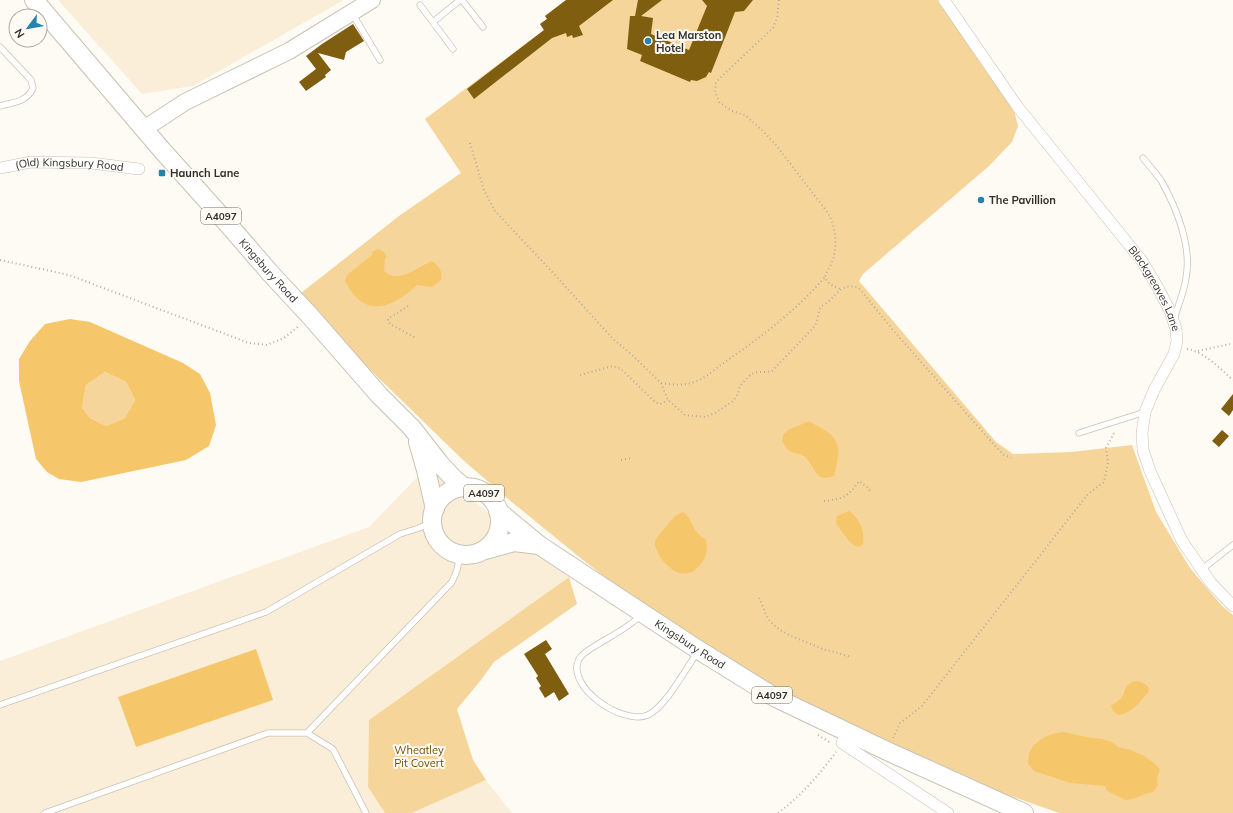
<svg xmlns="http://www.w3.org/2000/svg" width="1233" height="813" font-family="Mulish,sans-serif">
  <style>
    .built { fill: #faeed9 }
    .green { fill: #f6d59a }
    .water { fill: #f6c66a; fill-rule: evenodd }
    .building { fill: #805e0f }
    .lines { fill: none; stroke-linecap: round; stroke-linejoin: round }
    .lane-casing { stroke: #c9c1b4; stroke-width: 7 }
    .street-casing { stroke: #c9c1b4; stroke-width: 12 }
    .secondary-casing { stroke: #c9c1b4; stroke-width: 18 }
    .primary-casing { stroke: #c9c1b4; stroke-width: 20 }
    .path { stroke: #b0ada7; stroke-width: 2; stroke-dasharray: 1 3; stroke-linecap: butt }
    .lane { stroke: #fff; stroke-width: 5.5 }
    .street { stroke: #fff; stroke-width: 11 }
    .secondary { stroke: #fff; stroke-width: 16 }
    .primary { stroke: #fff; stroke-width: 18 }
    .poi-dot { fill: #2285b0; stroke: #fefbf5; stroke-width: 1.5 }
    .labels { text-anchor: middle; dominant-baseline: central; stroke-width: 4; stroke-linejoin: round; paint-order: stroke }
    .shield { fill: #fefbf5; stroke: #6f6c66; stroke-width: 1 }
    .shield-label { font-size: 10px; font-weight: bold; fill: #322f29 }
    .poi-label { font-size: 11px; font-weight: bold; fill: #322f29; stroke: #fefbf5; text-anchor: start }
    .street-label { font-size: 11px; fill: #322f29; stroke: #fefbf5 }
    .park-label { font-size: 11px; fill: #705106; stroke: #fefbf5 }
  </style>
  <rect width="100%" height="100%" fill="#fefbf5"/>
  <path class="built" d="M58,0H344L193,86L142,94Z
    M429,465L569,577L370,720L368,787L385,813H0V661L369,527Z
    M486,780L512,813H412Z"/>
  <path class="green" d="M566,0H939L1014,110L1018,126L1012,142L989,166L863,274L859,281L996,442L1013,454L1071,452L1132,445L1156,512L1190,568L1211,593L1222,606L1233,615V813H1059L1000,792L933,761L883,744L776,688L637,602L578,556L513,503L463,460L391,390L361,361L301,293L399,216L461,173L425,119L544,30L540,24L547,19L545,16Z
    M105,372L126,382L135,400L125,418L106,426L90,418L82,408L86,385Z
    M569,577L577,604L494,662L481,680L457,709L473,760L486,780L412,813H385L368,787L369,720Z"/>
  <path class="water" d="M378,249L383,251L387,256L385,259L384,271C398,285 417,267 432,261C439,266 443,271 441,280L432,287L417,285C391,309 364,319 345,281L347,275L372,255V252Z
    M70,319L90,322L183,363L200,374L210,393L216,425L209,446L186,460L81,482L59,479L47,472L36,459L19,381V359L30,341L45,324ZM105,372L126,382L135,400L125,418L106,426L90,418L82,408L86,385Z
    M809,421C815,425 820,427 826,431C844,442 838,459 834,476C815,483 816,468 806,458C798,450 790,458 782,441L783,435L788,430Z
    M849,511C860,519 865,531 863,545L857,547L849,541L842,532L836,523L837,516Z
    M683,512C692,519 690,523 696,531C698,535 703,537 706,540C708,552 706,560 697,568C695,570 692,573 689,573C678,577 664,564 659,555C657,550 654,546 655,541C657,536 661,532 665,528C670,522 675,514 683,512Z
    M256,649L273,700L136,747L118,697Z
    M1135,681L1141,682L1148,686L1149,691C1142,700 1130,715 1118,715L1113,711L1111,706C1114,703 1116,703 1119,700C1127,695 1121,686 1135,681Z
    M1063,732L1092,738L1103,739L1112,742L1118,747L1131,750L1144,756L1154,763L1160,770L1157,778L1158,785L1153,792L1145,794L1136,798L1126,800L1107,791L1105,786L1070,783L1034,771L1028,764C1028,761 1028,757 1029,754C1034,740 1050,733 1063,732Z"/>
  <path class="building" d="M566,0H613L579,26L583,35L573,38L572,35L567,37L566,33L552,38L474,99L467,89L544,30L540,24L547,19L545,16Z
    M638,0H662L641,16L653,18L651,34L689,50L707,6L702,0H753L744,11L735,12L711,73L709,72L706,77L697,81L691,80L690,82L640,61L642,55L627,49L630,16H635Z
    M353,24L364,41L346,52L344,60L318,53L331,70L325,75L326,77L306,91L299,82L316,69L306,56L322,44Z
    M1233,394V410L1229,416L1221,409Z
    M1222,430L1229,436L1219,447L1212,441Z
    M546,640L552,649L545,654L569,694L559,701L554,692L545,698L539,688L541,686L536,678L538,676L524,654Z"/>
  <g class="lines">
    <g class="lane-casing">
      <path id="lane" d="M462,0L483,27
        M420,5L453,49
        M352,13L380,60
        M433,22L460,0
        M0,47L31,80L33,88C27,102 14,102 0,106
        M1143,158C1149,166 1157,174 1162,182C1177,209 1192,247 1186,278C1184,292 1178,306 1174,319
        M1079,433L1145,412
        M1201,570L1233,545
        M641,615C630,627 609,637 595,646C590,649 582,654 579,659C565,686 622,726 648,715C665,707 684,672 695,656L696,651
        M0,705L266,612L400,534L419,528L432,522
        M307,733L452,582L457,570L460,555
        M45,813L268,733H307L333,749L366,813"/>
    </g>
    <g class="street-casing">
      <g id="street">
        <path id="s1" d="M944,0L1017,106L1142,261L1157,286L1170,311L1176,329L1177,341L1174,354L1154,390L1145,412L1142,433L1143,450L1150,471L1182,541L1211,583L1233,606"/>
        <path id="s2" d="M0,168L31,162L91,163L139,169"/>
        <path d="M847,732L842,743L948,813"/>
      </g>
    </g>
    <g class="secondary-casing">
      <path id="secondary" d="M144,129L185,102L289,51L372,0"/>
    </g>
    <g class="primary-casing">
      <g id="primary">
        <path id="s3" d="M34,0L161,149L220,215L271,274L311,317L379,395L412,428L440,464L454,479L464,487"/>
        <path d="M418,442L426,470L435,509"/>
        <circle cx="466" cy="521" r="34"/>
        <path id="s4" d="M498,511L539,545L697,649L776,698L887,751L1024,813"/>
        <path d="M485,550L514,542L539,545"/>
      </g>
    </g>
    <path class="path" d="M779,0L777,18L773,28L723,75L716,82L715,91L719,102L732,111L745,115L763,131L776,145L828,213C836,227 838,247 832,262C830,268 826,272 825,277C827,284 834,286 840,289
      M470,143L484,190L495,211L556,276L612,338L631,354L661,383L668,400L685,415L705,417L715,413L733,401L738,394L740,386L751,374L758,372H767L772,371L815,326C818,320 818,311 821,307C823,305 827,303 829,301C839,291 844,283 859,288L892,329L997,448L1004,455L1011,458
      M0,260L69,275L249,343L267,345L284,338L300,325
      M408,306L388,319V321L390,324L416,338
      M1187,349C1205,352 1219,368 1233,380
      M1198,351L1230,344
      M580,375L613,366L621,369L655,402L660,404L668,400
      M661,383C674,385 685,386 697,381C707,377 716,368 725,362C761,337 797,310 825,277
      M621,460L632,458
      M824,501C843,499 848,497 859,481L867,487L871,492
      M759,598C763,605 765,615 770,621C784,637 807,641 825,650L831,651L851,657
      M818,735L831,743
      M893,738L900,723L922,706L1088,494L1104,482L1108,462L1106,448L1115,431
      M778,813C801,796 819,775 836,752"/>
    <use href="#lane" class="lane"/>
    <use href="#street" class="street"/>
    <use href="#secondary" class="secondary"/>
    <use href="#primary" class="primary"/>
  </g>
  <g class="poi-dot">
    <circle cx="648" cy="41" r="4"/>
    <rect x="158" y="169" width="8" height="8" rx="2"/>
    <circle cx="981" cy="200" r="4"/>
  </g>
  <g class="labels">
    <g class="shield">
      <rect x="201" y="208" width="40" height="16" rx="3"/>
      <rect x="464" y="485" width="40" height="16" rx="3"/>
      <rect x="752" y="687" width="40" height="16" rx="3"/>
    </g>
    <g class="shield-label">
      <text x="221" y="216">A4097</text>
      <text x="484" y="493">A4097</text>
      <text x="772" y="695">A4097</text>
    </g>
    <g class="poi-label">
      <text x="656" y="35">Lea Marston<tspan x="656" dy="13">Hotel</tspan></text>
      <text x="170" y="173">Haunch Lane</text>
      <text x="989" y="200">The Pavillion</text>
    </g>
    <g class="street-label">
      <text stroke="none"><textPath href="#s2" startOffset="70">(Old) Kingsbury Road</textPath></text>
      <text stroke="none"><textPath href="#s3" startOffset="358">Kingsbury Road</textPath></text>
      <text stroke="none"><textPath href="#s1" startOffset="358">Blackgreaves Lane</textPath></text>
      <text stroke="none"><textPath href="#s4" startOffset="234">Kingsbury Road</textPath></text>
    </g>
    <g class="park-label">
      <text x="419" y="750">Wheatley<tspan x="419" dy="13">Pit Covert</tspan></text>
    </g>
  </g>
  <g transform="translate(28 28) rotate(238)"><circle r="19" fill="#fefbf5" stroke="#aca9a3"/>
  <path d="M0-3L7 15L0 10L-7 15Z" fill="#2285b0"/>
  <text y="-6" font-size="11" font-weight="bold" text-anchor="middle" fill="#322f29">N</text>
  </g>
</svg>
